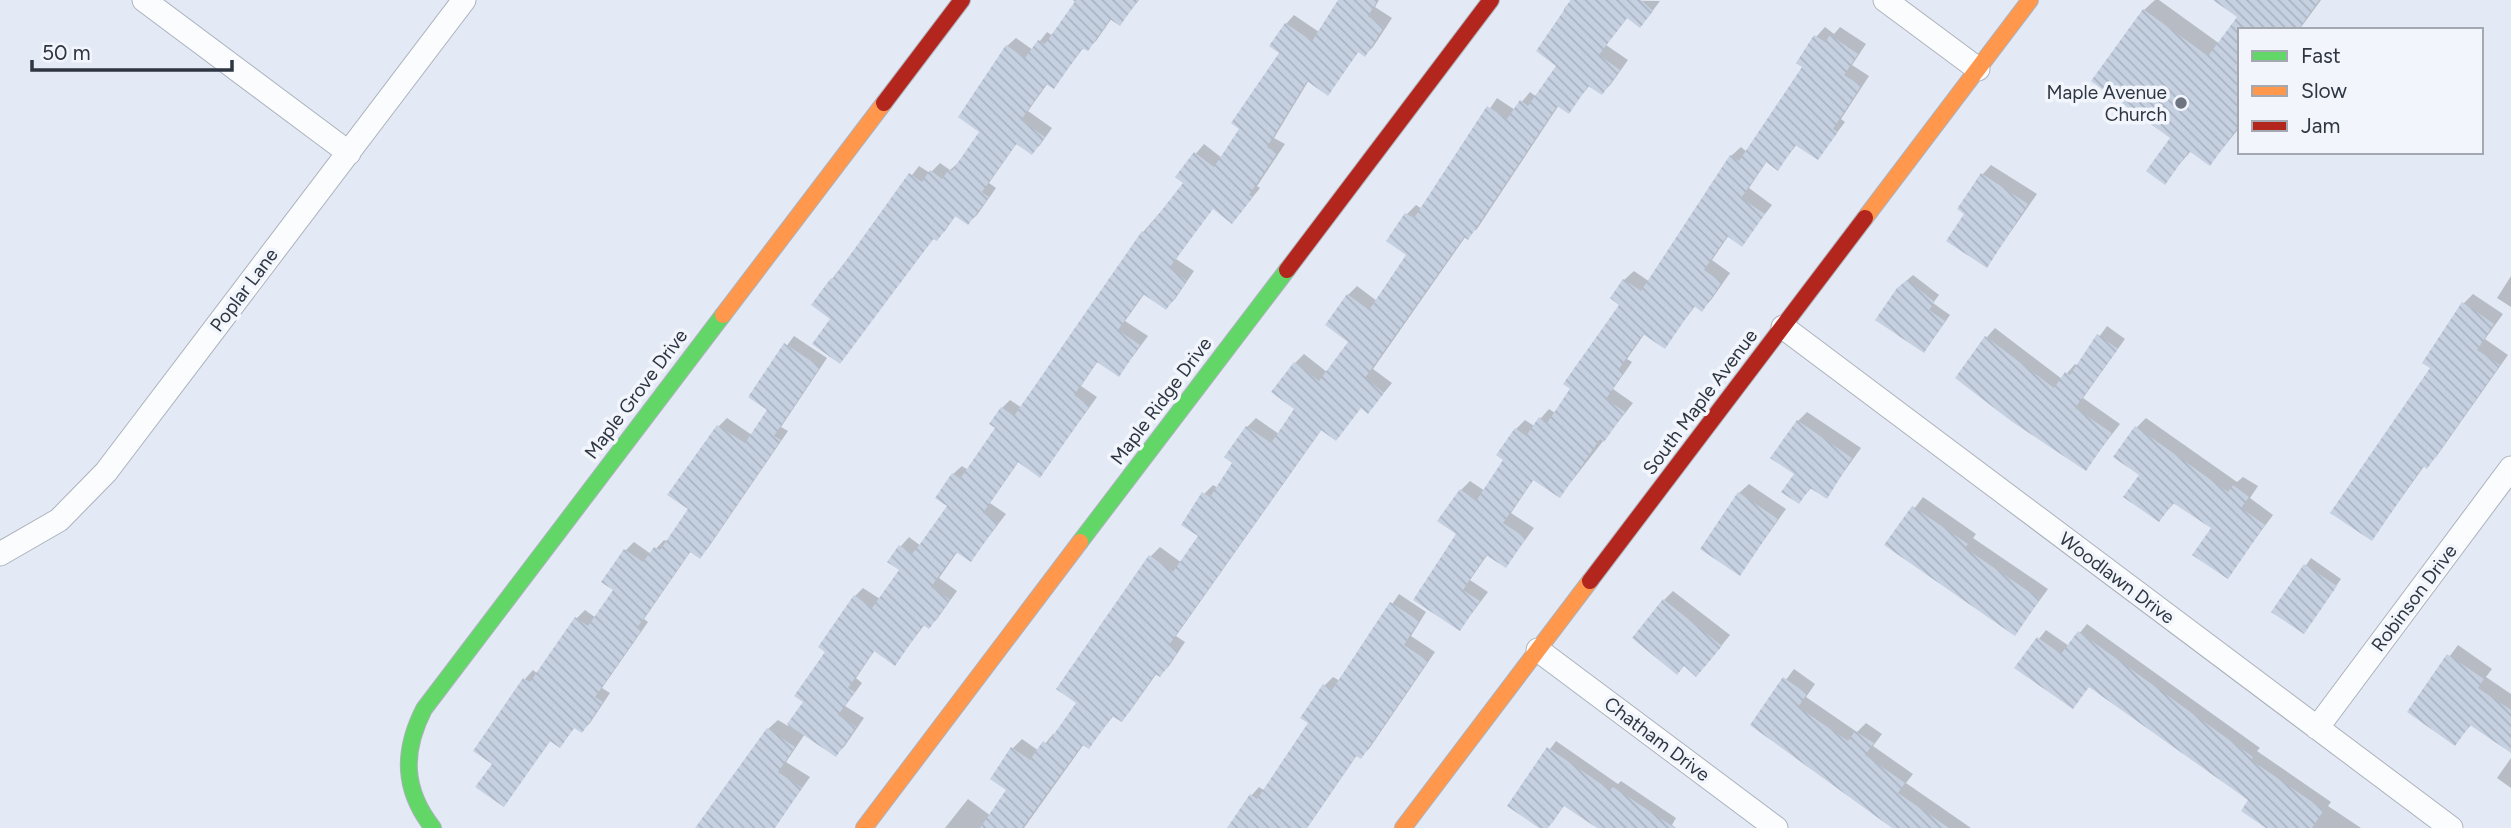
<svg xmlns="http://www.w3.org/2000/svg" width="2511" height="828" font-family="Figtree,sans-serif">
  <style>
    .shadow { fill: #0003 }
    .building { fill: url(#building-back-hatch) }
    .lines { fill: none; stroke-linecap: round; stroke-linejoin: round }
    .street-casing { stroke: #acb2bc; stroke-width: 25 }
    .fast-casing { stroke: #acb2bc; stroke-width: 18 }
    .slow-casing { stroke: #acb2bc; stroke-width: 18 }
    .jam-casing { stroke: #acb2bc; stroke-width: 18 }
    .street { stroke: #fbfcfe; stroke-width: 23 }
    .fast { stroke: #63d668; stroke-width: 16 }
    .slow { stroke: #ff974d; stroke-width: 16 }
    .jam { stroke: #b3261e; stroke-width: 16 }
    .poi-dot { fill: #6e7580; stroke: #f2f6fc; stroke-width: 2.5 }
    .labels { text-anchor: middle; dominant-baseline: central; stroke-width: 7; stroke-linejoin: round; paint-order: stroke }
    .poi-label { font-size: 19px; fill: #2e3641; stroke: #f2f6fc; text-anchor: end }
    .street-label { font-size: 19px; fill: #2e3641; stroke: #f2f6fc }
  </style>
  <defs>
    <pattern id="building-back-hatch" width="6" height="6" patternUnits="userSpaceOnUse" patternTransform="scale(1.75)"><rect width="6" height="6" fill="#c5d0e1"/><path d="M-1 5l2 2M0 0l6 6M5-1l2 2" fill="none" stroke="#aab3c2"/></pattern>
  </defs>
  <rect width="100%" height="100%" fill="#e4eaf5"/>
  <path class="shadow" d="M1073,0H1139L1120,24L1112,18L1096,41L1087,49L1084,47L1054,87L1048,83L1028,111L1052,128L1040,145L1031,153L1017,143L989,183L996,188L977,215L968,223L956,215L945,231L936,239L934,238L840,362L833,319L832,279L919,166L930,173L940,163L950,170L959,162L982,131L1007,46L1016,38L1033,50L1047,32L1053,36L1076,3Z
    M1340,0H1379L1375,7L1392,18L1373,47L1365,55L1359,51L1328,94L1309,80L1274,138L1285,144L1257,186L1260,188L1240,213L1213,207L1176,259L1194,271L1175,299L1166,308L1145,293L1125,321L1148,336L1119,375L1098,361L1081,386L1097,397L1040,476L1019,461L990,503L1006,514L971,560L958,551L939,578L957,591L937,619L929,627L925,624L895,664L875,650L856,678L862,683L845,706L864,718L844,747L835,755L805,734L786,762L810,777L774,828H698L768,729L778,720L788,726L805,701L855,596L863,588L880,599L901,569L890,561L901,546L909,537L921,546L949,506L953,474L962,466L968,470L998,428L1002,408L1010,400L1022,408L1143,232L1186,183L1177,176L1204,144L1222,158L1242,128L1282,53L1271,46L1286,24L1294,15L1319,32Z
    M1571,0L1660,1L1648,17H1628L1606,45L1628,60L1611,84L1602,93L1590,85L1568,112L1559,105L1477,229L1466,236L1373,369L1392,383L1368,412L1362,407L1322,429L1176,636L1185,642L1169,666L1160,675L1157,673L1130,711L1122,720L1114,715L1089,747L1084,744L1024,828H945L968,799L991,816L1009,790L1013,748L1022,739L1039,751L1053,734L1056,735L1078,702L1059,689L1151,556L1160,547L1182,563L1201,536L1204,494L1213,485L1218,488L1235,462L1247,427L1256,418L1279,434L1296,409L1295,363L1304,354L1327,372L1351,341L1348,295L1357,286L1377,301L1409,254L1389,240L1407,214L1416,205L1422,209L1497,98L1515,110L1530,92L1537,97L1559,65L1564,9Z
    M2155,0H2159L2220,44L2239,17L2216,0H2321L2299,30H2240V127L2210,164L2191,151L2164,182L2173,137L2144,10Z
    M1825,27L1834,34L1840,27L1866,44L1852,65L1869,76L1841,119L1845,122L1818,158L1797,144L1778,169L1767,161L1749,188L1772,205L1742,244L1729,235L1712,260L1730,273L1711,300L1702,310L1696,305L1664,347L1645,333L1627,359L1632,362L1613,389L1633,403L1560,496L1534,479L1511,513L1534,528L1506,566L1488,554L1470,580L1488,592L1460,629L1461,490L1470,481L1485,491L1506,460L1516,429L1525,420L1534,426L1549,409L1555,413L1622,304L1612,298L1624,280L1634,271L1650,282L1731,156L1741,147L1747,152L1805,67L1816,37Z
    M1991,165L2037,194L1987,266L1967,213L1982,175Z
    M1913,275L1939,295L1933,303L1950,315L1929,345L1905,282Z
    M2511,276V307L2497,298Z
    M2473,294L2503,314L2485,339L2508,355L2436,457L2425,465L2372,539L2432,368L2464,303Z
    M2107,326L2125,339L2083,398L2120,424L2086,468L1987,337L1995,328L2062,379L2075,364L2078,366Z
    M794,336L827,358L781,427L788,431L708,548L700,557L691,551L644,619L648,622L602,688L610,693L590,723L582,731L575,727L560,746L551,740L504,805L494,764L476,750L525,679L533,670L538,674L577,618L585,610L596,618L615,590L604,582L626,550L634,542L651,554L664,540L668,542L690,509L719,426L727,418L752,435L769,409L750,396Z
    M1807,412L1861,448L1826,497L1812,487L1799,502L1798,421Z
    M2146,418L2237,482L2243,477L2258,486L2250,498L2273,515L2227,577L2213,528L2175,502L2159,520L2141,474L2136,428Z
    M1749,484L1786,509L1740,574L1739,493Z
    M1923,497L1976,534L1973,538L2048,589L2015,634L1887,545Z
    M2311,558L2341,579L2304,632L2274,612Z
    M1673,591L1730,635L1706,665H1685L1664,600Z
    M1399,594L1426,612L1411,636L1435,652L1369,749L1360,757L1357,755L1307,828H1229L1251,796L1259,787L1265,791L1310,723L1302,718L1325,685L1333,677L1340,681Z
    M2087,624L2260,748L2257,751L2331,802L2328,806L2361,828H2269L2250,800L2090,685L2073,707L2017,667L2046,630L2069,646Z
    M2458,645L2492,669L2486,677L2511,694V751L2472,724L2455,743L2409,711Z
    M1794,669L1815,684L1806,697L1857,732L1866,723L1882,734L1873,746L1913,774L1906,783L1971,828H1895L1753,725Z
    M1556,741L1618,784L1621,781L1676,818L1672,825L1676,828H1600L1565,804L1552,823L1543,828L1509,805Z
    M2511,758V788L2497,778Z"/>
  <path class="building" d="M1076,0H1138L1120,26L1110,19L1088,51L1082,48L1054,89L1046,84L1021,120L1045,137L1032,155L1016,144L982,192L989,197L968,225L955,216L937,241L933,239L840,364L812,344L830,319L811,305L831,278L833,279L909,173L922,182L930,170L942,179L949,169L952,171L979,132L958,117L1006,45L1025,58L1038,40L1045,44Z
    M1338,0H1378L1368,16L1384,27L1365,57L1358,52L1328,96L1307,81L1267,147L1277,153L1249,195L1253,197L1232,224L1213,209L1169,268L1187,281L1166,310L1143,294L1118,330L1140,345L1119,377L1097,362L1074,395L1090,406L1040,478L1018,462L983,513L998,523L971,562L956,552L931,587L950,600L929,629L923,625L895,666L874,651L848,688L855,692L838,715L856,727L836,757L787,724L803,702L794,696L825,652L818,647L854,595L872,608L899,570L887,562L899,545L912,554L920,544L947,506L935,498L952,473L960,479L995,428L989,424L1001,407L1014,416L1142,231L1144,233L1183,183L1175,177L1194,152L1214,167L1239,129L1231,123L1279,53L1269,46L1285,23L1312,41Z
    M1571,0H1641L1653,11L1640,28L1627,18L1599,55L1620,70L1602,95L1588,86L1569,114L1557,106L1468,240L1464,237L1365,378L1384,393L1368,414L1361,408L1336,441L1321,430L1169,645L1178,652L1160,677L1155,674L1122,722L1112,716L1089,749L1082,745L1022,828H980L1006,790L990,779L1011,747L1030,760L1043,741L1047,744L1076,703L1056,689L1149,555L1173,572L1198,536L1181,525L1202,492L1210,497L1232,463L1224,457L1246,426L1271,443L1294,409L1271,392L1294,362L1319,381L1348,342L1325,325L1347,294L1369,310L1406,255L1386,241L1405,213L1414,218L1487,106L1507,119L1520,100L1528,106L1556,66L1536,51Z
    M2213,0H2319L2298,30H2240V124L2210,166L2189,151L2165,185L2146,171L2170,138L2091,81L2143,9L2208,56L2237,17Z
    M1814,35L1825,42L1830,35L1858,54L1844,75L1861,86L1833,129L1838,132L1818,160L1795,145L1778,171L1766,162L1741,198L1765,214L1742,247L1727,236L1704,270L1722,282L1702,312L1694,306L1665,349L1643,334L1619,369L1624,372L1606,399L1625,412L1604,442L1600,439L1560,498L1533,480L1503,523L1526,538L1506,568L1486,555L1463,590L1480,601L1460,631L1413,600L1456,534L1437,521L1460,489L1476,501L1503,460L1496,455L1515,428L1526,436L1539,417L1547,423L1570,389L1563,384L1619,305L1610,298L1623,279L1641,291L1730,155L1739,161L1802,67L1796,63Z
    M1981,173L2028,204L1987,268L1946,241L1964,214L1957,209Z
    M1907,280L1935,302L1929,310L1945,321L1924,353L1875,320L1897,288Z
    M2462,302L2494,324L2477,350L2500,365L2427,469L2423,466L2372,541L2330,513L2430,368L2422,363Z
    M2097,334L2118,349L2075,408L2112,433L2086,471L2011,421L1955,378L1985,336L2054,388L2065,372L2070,375Z
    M784,343L820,367L774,436L781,440L700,559L690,552L637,628L641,631L595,697L603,702L582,733L574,728L560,748L550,741L504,807L475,787L492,764L473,751L523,678L530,682L575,617L588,626L613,590L601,582L624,549L643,562L654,547L660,550L688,509L667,495L717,425L745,443L767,410L748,397Z
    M1797,420L1852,458L1827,499L1810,488L1799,504L1781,492L1794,474L1770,458Z
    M2135,426L2228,492L2233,485L2249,497L2241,508L2265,525L2228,579L2192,555L2211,528L2173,503L2159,522L2123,497L2139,475L2113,457Z
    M1738,492L1778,519L1740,576L1700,549Z
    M1912,506L1968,544L1965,548L2040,599L2015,636L1884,545Z
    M2304,564L2337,586L2304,634L2271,612Z
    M1663,599L1722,646L1696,677L1684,666L1677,675L1632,638Z
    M1390,602L1419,621L1404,645L1428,661L1361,759L1356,756L1307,828H1227L1250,794L1257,799L1308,723L1300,718L1323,684L1332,690Z
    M2078,631L2253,757L2251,760L2324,810L2312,828H2266L2241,811L2248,800L2089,687L2073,709L2014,668L2037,637L2061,654Z
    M2447,654L2484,679L2478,688L2511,710V753L2470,725L2455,746L2407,712Z
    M1783,677L1807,694L1798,707L1848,741L1855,731L1874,743L1865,755L1905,783L1898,793L1949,828H1892L1750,725Z
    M767,728L795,747L778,772L802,788L775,828H695Z
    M1547,747L1610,790L1613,787L1675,828H1597L1564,806L1548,828H1539L1507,806Z"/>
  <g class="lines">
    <g class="street-casing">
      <path id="street" d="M144,0L349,153
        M1885,0L1978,69
        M1783,327L2451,828
        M0,554L59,520L106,472L464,0
        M1538,650L1776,828
        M2317,728L2511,468"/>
    </g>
    <g class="fast-casing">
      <path id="fast" d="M1080,542L1287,270
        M433,828C403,790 402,752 424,709L723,315"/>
    </g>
    <g class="slow-casing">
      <path id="slow" d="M1865,218L2030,0
        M723,315L884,103
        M864,828L1080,542
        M1403,828L1590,581"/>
    </g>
    <g class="jam-casing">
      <path id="jam" d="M884,103L962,0
        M1287,270L1491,0
        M1590,581L1865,218"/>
    </g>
    <use href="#street" class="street"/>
    <use href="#fast" class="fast"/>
    <use href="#slow" class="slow"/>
    <use href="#jam" class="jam"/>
  </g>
  <circle class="poi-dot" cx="2181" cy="103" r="7"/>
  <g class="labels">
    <g class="poi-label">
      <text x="2167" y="92">Maple Avenue<tspan x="2167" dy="22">Church</tspan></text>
    </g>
    <g class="street-label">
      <text transform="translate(244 290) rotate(-53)">Poplar Lane</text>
      <text transform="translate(636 394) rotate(-53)">Maple Grove Drive</text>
      <text transform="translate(1161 401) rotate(-53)">Maple Ridge Drive</text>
      <text transform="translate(1700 402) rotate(-53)">South Maple Avenue</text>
      <text transform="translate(2117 578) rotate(37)">Woodlawn Drive</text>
      <text transform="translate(2414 598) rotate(-53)">Robinson Drive</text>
      <text transform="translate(1657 739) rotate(37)">Chatham Drive</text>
    </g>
  </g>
  <rect x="2238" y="28" width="245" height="126" fill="#f2f6fc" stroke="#a4a9b1" stroke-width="2"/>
  <rect x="2252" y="51" width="35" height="10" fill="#63d668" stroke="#a4a9b1" stroke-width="2"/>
  <text x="2301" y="63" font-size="21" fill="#2e3641">Fast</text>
  <rect x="2252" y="86" width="35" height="10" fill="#ff974d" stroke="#a4a9b1" stroke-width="2"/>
  <text x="2301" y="98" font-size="21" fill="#2e3641">Slow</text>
  <rect x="2252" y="121" width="35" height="10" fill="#b3261e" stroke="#a4a9b1" stroke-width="2"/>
  <text x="2301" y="133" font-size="21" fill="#2e3641">Jam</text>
  <path d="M32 60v10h200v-10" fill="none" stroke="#2e3641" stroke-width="3.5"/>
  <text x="42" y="60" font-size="21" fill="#2e3641" stroke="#f2f6fc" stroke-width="5" paint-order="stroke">50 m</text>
</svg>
